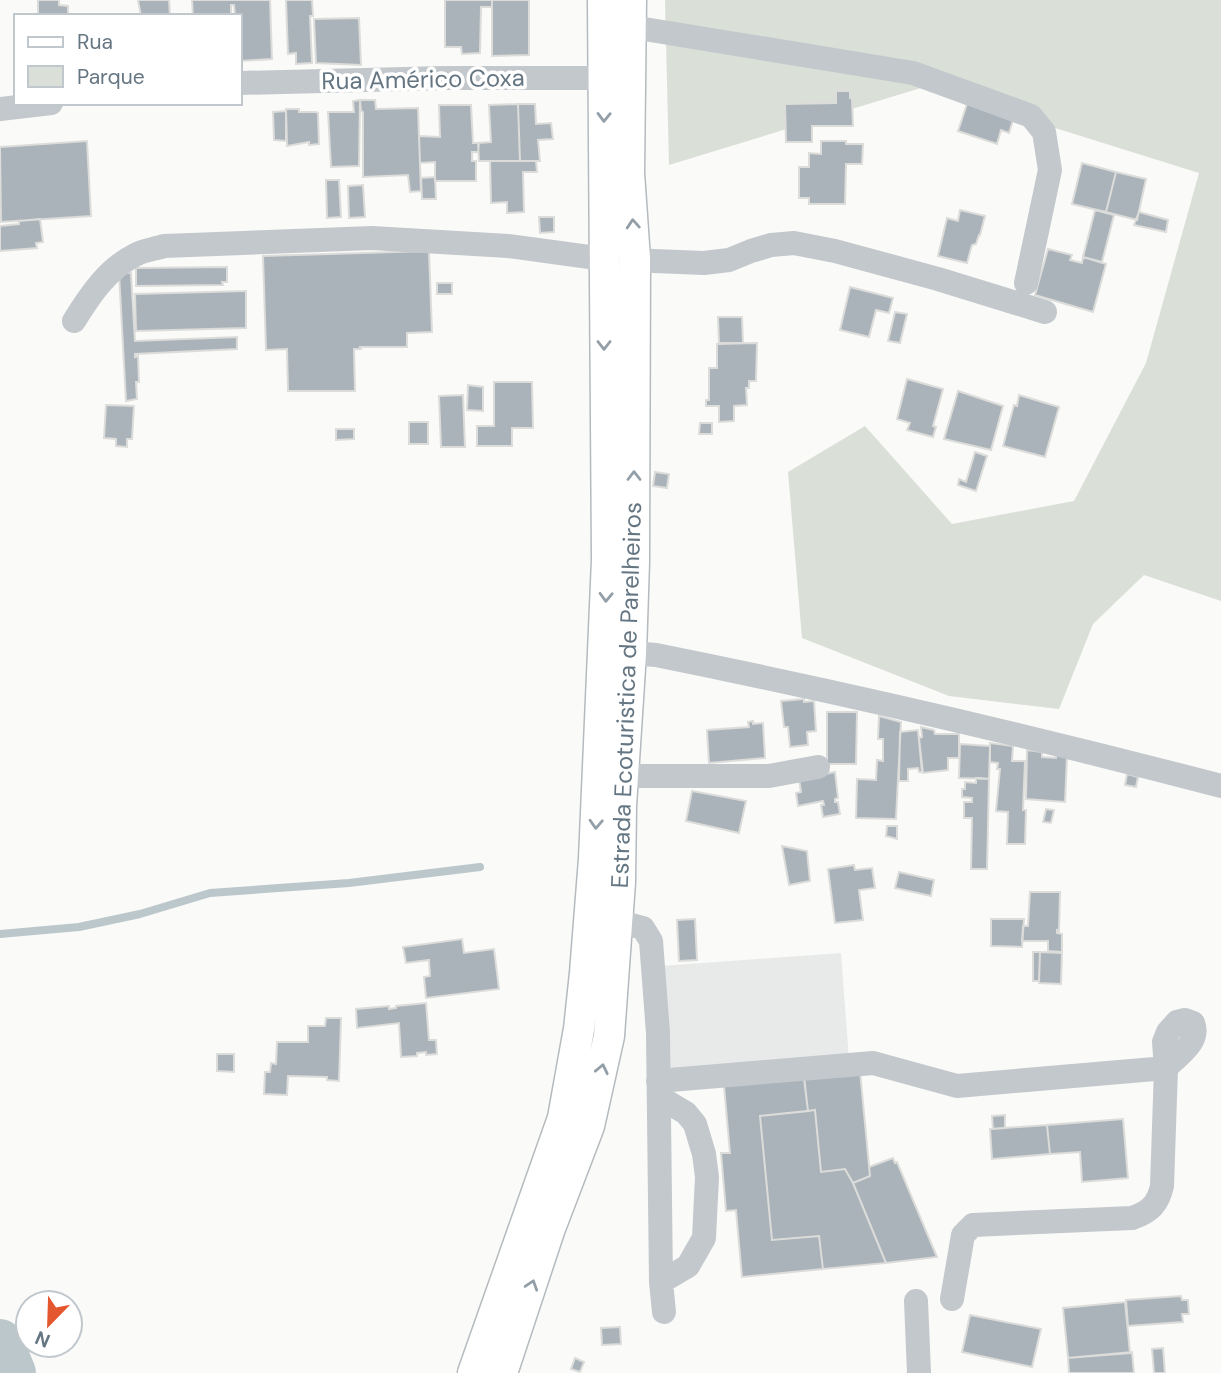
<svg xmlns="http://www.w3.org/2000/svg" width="1221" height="1373" font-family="'DM Sans',sans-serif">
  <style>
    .built { fill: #e8e9e9 }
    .green { fill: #dadfd7 }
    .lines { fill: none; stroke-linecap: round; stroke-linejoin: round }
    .stream { stroke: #bbc7cb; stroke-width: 8 }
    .river { stroke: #bbc7cb; stroke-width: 46 }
    .building { fill: #aab3b9; stroke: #dcdcda; stroke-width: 2 }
    .major-casing { stroke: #b5babe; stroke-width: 33 }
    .minor { stroke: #c3c8cc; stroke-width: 24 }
    .major { stroke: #fff; stroke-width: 30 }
    .oneway { stroke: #939fa8 }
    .labels { text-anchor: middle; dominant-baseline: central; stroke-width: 7; stroke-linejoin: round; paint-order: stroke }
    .street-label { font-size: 24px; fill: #657683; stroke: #fff }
  </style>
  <rect width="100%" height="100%" fill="#fafaf8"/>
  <path class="built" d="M841,953L849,1059L669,1075L661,966Z"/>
  <path class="green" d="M665,0H1221V601L1144,575L1093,624L1059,709L949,696L802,638L788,472L865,426L952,524L1074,501L1146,363L1199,173L924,87L669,165Z"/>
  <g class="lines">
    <path class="stream" d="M0,934L79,927L140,914L210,893L349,883L480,867"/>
    <path class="river" d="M0,1342L13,1373"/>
  </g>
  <path class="building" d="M38,0H59V5L68,6V16H38Z
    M138,0H169L170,16H141Z
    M192,0H270L272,59L240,61V16H235L234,5H231V16H193Z
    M286,0H312L313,16H310L312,63L296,64V53L288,54Z
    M445,0H492V7H481L480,53L462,54L461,47H445Z
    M492,0H529V55L492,56Z
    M359,18L361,65L316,63L314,19Z
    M836,91H850V98H852L853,126H812V142H786L785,104L836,103Z
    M969,98L1014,117L1009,133L1001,130L997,144L958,131Z
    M360,100L359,166L331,167L328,112H354L353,101Z
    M360,100H375L376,109L418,108L421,191L410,192L408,175L363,177V112L361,111Z
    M518,104L520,161H479L478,143L491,142L489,105Z
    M518,104H535L536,124L551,123L553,139L538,140L540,161H520Z
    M439,105H471L473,143H479L478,152H472V161H476V181H435V162L420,163L419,136L440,137Z
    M286,109H299V112H316L318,113L319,144L309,145V142L287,146Z
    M286,111V141L274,140L273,112Z
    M87,141L91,216L1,222L0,147Z
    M821,141H846V144H863L862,164H846L845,204H809V198H799V167H809V153L821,154Z
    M490,161H536L537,172H523L524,212L507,213V202L491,203Z
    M1082,163L1116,172L1106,212L1072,204Z
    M1116,172L1146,179L1137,220L1106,212Z
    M435,177L436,199H422L421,178Z
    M326,180H339L341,217L327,218Z
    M363,185L365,217L349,218L348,186Z
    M960,210L985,216L980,235H979L976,244L972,245L967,263L938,256L947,218L958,221Z
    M1095,210L1114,215L1102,262L1083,257Z
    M1139,212L1168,220L1166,232L1134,225Z
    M539,217H554V232L540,233Z
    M40,219L43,242L36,243L37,248L0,251V226L19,224V221Z
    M1048,249L1072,255L1070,260L1082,263L1083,257L1106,264L1093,312L1035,295Z
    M429,251L432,332L407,333V347H360L361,349H354L355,391H288L287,349L266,350L263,256Z
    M227,267V282H222L223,285L136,286V268Z
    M119,273H131L135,341L237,337V349L135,354V357L138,356L139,382H136L137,399L126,401Z
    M437,283H452V294H437Z
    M850,287L893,298L889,313L876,310L869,337L840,330Z
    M246,291V328L136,331L135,294Z
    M895,312L907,314L900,343L888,341Z
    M718,317H742L743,343H719Z
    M757,343L756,381H749V388H746L747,405L734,406V421L719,422V406H706V400H709V368H717V344Z
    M907,379L943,389L933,426L936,427L933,437L907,430L910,423L897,419Z
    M494,382H532L533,428H512V446H477V426H494Z
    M468,385L483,387V411L467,410Z
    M958,391L1003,406L991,450L944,439Z
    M463,395L465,447H441L439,396Z
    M1019,395L1059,407L1045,457L1003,446L1014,405L1017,406Z
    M106,405L134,406L132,439H127V447L116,446V439L104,438Z
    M409,422H428V444H409Z
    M700,423H712V434H699Z
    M336,429H354V439L336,440Z
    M975,452L987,456L976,491L958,485L959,479L966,482Z
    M655,472L669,474L667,488L653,486Z
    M804,699V702L814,701L816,731L807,732L808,745L790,747L788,727H784L781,701Z
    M827,712H857L856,764H827Z
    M879,716L901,722L896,819L856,818L857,779L876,780L877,760L883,761V739H878Z
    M753,721V724L763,723L765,758L709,763L707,730L749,727L748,722Z
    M921,727L934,730L935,734H959V758H948V770L923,773L919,738L922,737Z
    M918,730L922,772H919L918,768L908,769V781H899L900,732Z
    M990,743L1013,746L1012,761H1025L1023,810H1026L1025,844H1007L1008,812L996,811L1000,769H997L998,763L990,762Z
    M960,744L990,746L989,779L959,778Z
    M1027,750L1042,752V757L1056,758V755L1067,757L1065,802L1026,799Z
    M835,772L838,798L835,799V802H838L840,814L823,817L821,805H824L823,801L798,806L796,793L801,792L799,779Z
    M1127,774L1138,777L1136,787L1125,785Z
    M976,778L989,779L987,869H971L972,818H964V802H972V798L962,797V789H965V782L976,783Z
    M692,791L746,801L739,833L686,821Z
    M1046,809L1054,810L1051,823L1043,822Z
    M887,826H897V839L886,836Z
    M782,846L807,851L810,881L789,885Z
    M854,865L855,870L872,868L875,888L859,890L863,920L835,923L828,869Z
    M899,872L934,880L931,896L895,888Z
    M1030,892H1060L1059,931L1057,930V933L1062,934V952L1048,951V941H1022L1023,926H1028Z
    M695,919L697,960L679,961L677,920Z
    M991,919H1024L1022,947L991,946Z
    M462,939L464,953L494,949L499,989L426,998L424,977L430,976L429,960L406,963L403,947Z
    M1033,952H1040L1039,981H1033Z
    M1040,952L1062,953L1061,984L1039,983Z
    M426,1003L429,1040H436L437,1054L426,1055V1052L417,1053V1056L401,1057L399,1023L357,1028L356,1009L389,1006V1009L396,1008V1006Z
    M326,1018H341L339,1081L327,1080V1077L288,1076L287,1095L264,1094L265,1072H270L271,1063L276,1064L277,1042H308V1026H325Z
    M217,1054H234V1072L217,1071Z
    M860,1071L870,1176L853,1183L845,1169L821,1172L815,1110L808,1111L804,1076Z
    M804,1079L808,1111L760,1116L772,1240L819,1236L823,1269L742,1277L736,1210L726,1211L721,1153H730L724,1086Z
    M815,1110L821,1172L845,1169L853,1183L886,1263L823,1269L819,1236L772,1240L760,1116Z
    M1005,1115V1128L993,1129L992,1116Z
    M1123,1119L1128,1178L1082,1182L1080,1152L1050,1154L1047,1125Z
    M1047,1125L1050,1154L992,1159L990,1129Z
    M893,1158L895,1163L897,1162L937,1257L886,1263L853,1183L870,1176L869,1167Z
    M1181,1296L1182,1300H1188L1189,1314H1182L1183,1322L1128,1326L1126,1300Z
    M1125,1302L1130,1353L1068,1358L1063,1308Z
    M970,1315L1041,1329L1032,1367L962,1352Z
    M620,1327L621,1344L602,1345L601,1328Z
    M1163,1348L1165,1373H1154L1152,1349Z
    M1132,1352L1134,1373H1069L1068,1358Z
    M575,1358L584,1362L580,1372L571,1369Z"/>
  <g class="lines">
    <g class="major-casing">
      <path id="major" d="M473,1373L563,1118L579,1029L585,973L594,859L607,560L603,0
        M502,1373L549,1231L589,1126L609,1036L620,882L621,806L631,653L634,562L635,259L629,173L631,0"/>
    </g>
    <path class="minor" d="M632,27L913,73L1031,116L1044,132L1050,170L1026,283
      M240,83L444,78H620
      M0,109L51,103
      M74,321C90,295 108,268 137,254C145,250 155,249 164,246L372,238L508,246L604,259L704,263L729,260L751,251L771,245L794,243L835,251L938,279L1045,312
      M631,653L656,655C845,693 1034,737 1221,786
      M622,776H769L818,767
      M617,921L643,928L651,941L658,1033L661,1282L664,1312
      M658,1081L873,1063L957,1086L1166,1068C1177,1056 1201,1042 1193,1023L1185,1020L1177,1022L1168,1032L1164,1042L1166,1068L1162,1186C1158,1204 1150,1212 1132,1218L973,1225L963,1235L952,1299
      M659,1097L686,1113L695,1124L704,1154L707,1177L704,1238L688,1266L661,1282
      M916,1301L919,1373"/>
    <use href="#major" class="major"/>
  </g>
  <defs><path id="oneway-chevron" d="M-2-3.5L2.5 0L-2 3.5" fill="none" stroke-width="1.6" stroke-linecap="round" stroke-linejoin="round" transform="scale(1.75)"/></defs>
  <g class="oneway">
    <use href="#oneway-chevron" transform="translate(604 117) rotate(91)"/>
    <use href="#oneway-chevron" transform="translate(633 224) rotate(-94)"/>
    <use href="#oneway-chevron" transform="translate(604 345) rotate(90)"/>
    <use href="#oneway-chevron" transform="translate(634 476) rotate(-90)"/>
    <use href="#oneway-chevron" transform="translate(606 597) rotate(92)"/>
    <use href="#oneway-chevron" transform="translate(596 824) rotate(93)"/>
    <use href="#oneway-chevron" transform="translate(602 1069) rotate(-78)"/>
    <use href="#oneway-chevron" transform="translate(532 1285) rotate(-72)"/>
  </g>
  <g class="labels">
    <g class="street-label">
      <text transform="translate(423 79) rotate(-1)">Rua Américo Coxa</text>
      <text transform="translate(626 695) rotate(-88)">Estrada Ecoturistica de Parelheiros</text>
    </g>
  </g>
  <rect x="14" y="14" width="228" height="91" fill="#ffffff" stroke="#c1c8cd" stroke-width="2"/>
  <rect x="28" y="37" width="35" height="10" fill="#ffffff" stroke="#c1c8cd" stroke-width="2"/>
  <text x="77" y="49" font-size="21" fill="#657683">Rua</text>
  <rect x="28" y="66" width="35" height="21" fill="#dadfd7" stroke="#c1c8cd" stroke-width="2"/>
  <text x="77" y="84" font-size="21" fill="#657683">Parque</text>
  <g transform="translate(49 1324) rotate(203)"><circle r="33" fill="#ffffff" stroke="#c1c8cd" stroke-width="2"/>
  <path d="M0-5L12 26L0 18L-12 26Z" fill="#e4572e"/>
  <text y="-10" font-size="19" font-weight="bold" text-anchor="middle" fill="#657683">N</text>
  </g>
</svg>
